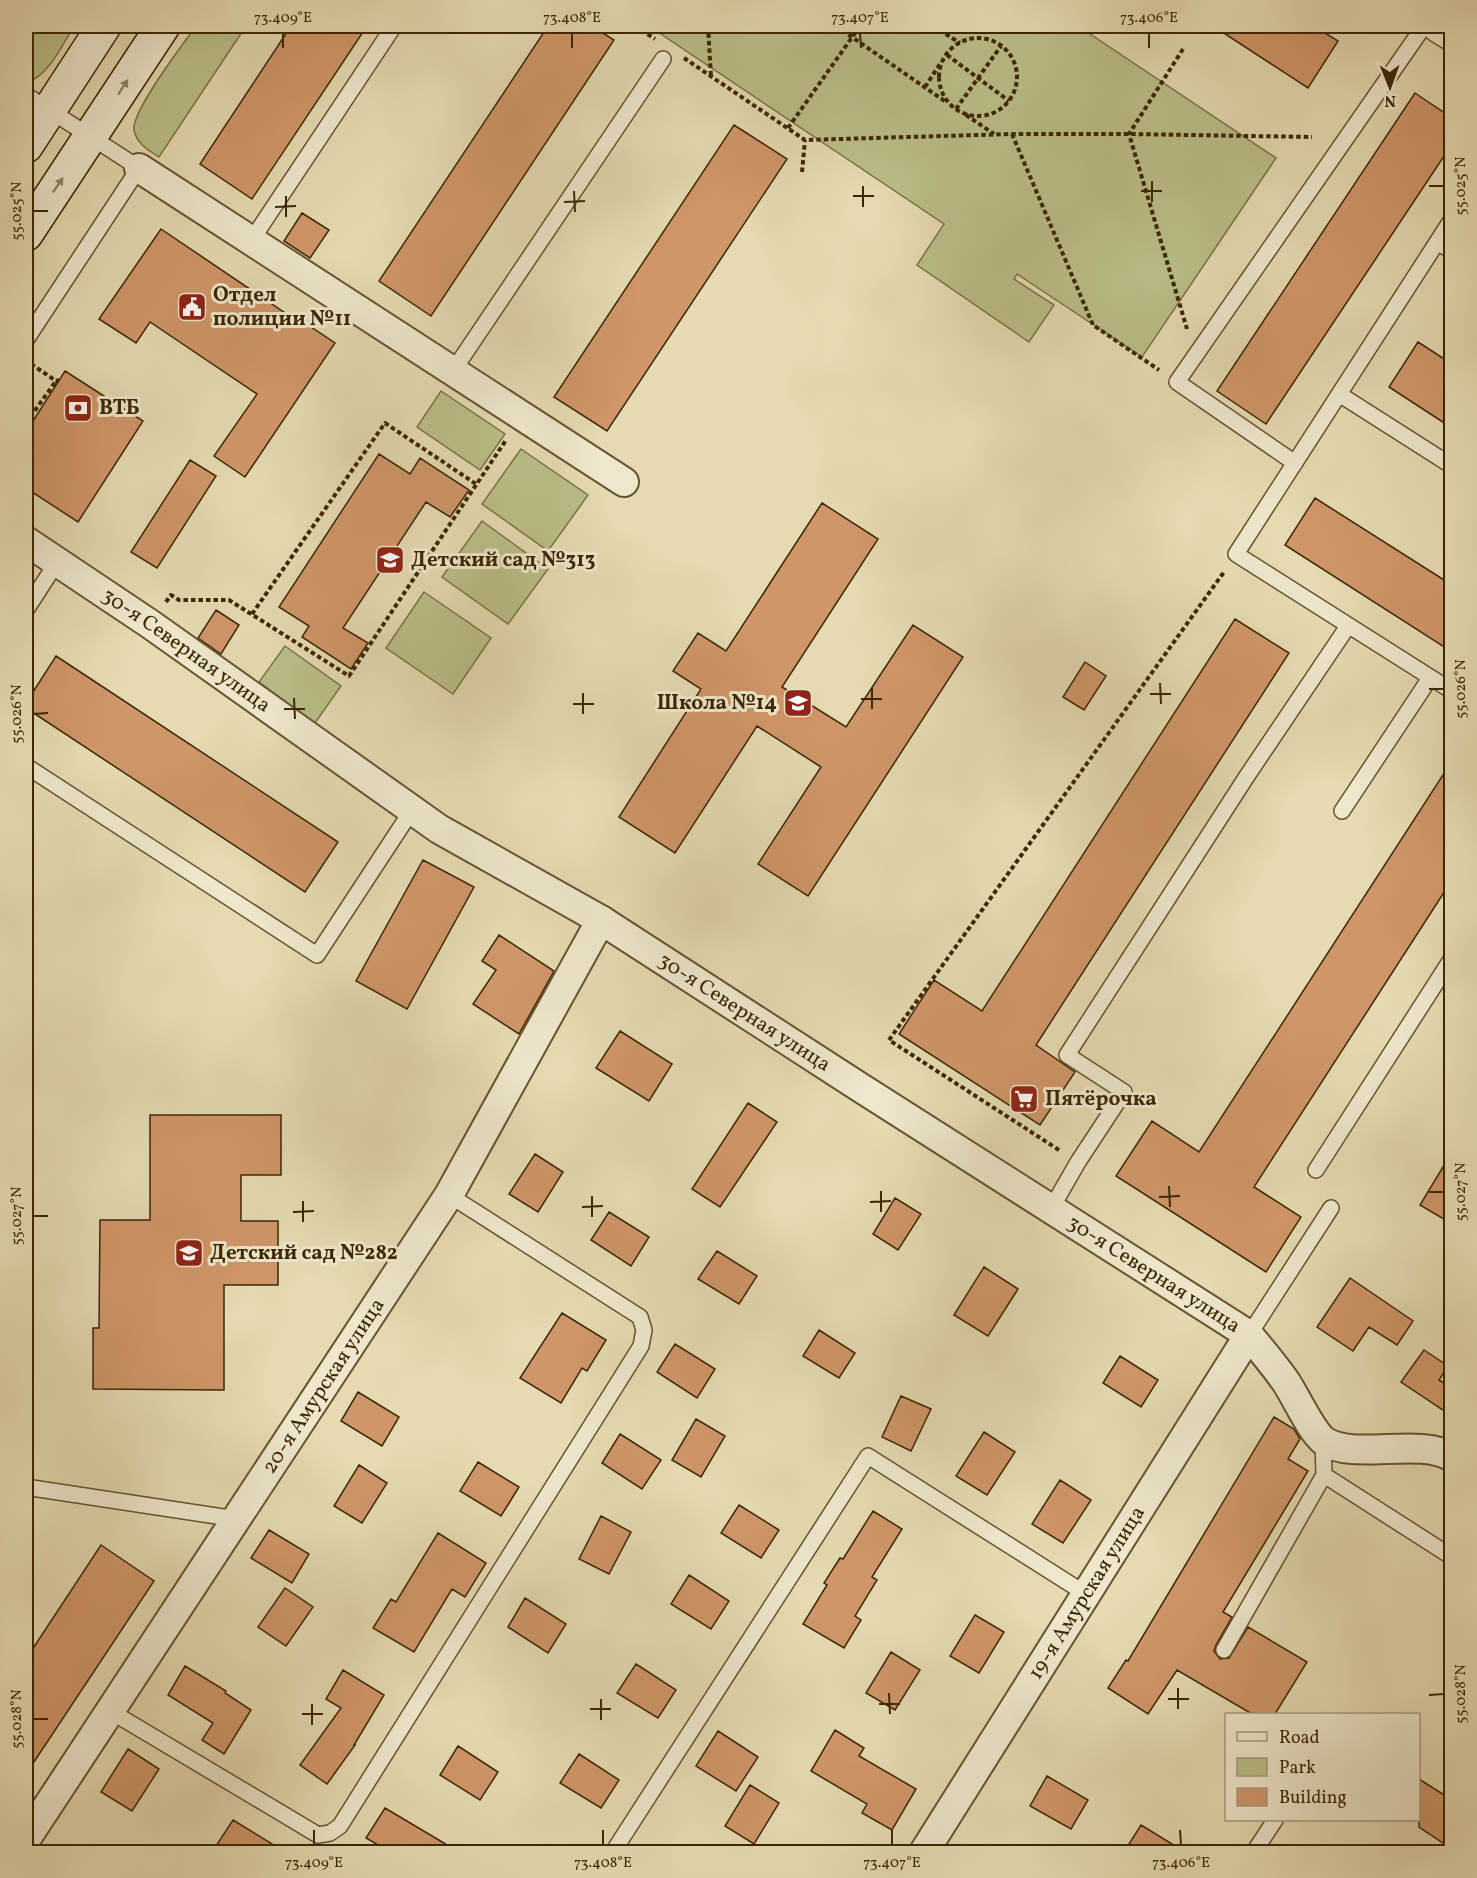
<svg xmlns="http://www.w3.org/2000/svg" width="1477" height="1878" font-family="Vollkorn,serif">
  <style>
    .green { fill: #babe88; stroke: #7a7246; stroke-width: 1.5 }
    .building { fill: #cf9669; stroke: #3b2603; stroke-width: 1.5 }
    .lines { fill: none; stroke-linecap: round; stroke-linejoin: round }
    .service-casing { stroke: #66532e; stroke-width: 18 }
    .minor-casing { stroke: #66532e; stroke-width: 32 }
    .tertiary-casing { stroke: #66532e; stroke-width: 36 }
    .secondary-casing { stroke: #3b2603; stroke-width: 36 }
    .path { stroke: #3b2603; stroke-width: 4; stroke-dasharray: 4.5 3; stroke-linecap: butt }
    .service { stroke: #eee7cc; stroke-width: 15 }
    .minor { stroke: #eee7cc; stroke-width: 28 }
    .tertiary { stroke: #eee7cc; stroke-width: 33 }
    .secondary { stroke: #eee7cc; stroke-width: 33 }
    .oneway { fill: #948668 }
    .ticks { fill: none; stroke: #3b2603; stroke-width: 2 }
    .labels { text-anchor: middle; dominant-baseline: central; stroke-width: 6; stroke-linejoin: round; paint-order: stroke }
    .poi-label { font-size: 21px; font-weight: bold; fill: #3b2603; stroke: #eee7cc; text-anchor: start }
    .street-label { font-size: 21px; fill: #3b2603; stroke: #eee7cc }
    .neatline { fill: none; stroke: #3b2603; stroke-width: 2 }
    .ticks-label { font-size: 15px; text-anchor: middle; fill: #3b2603 }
  </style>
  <rect width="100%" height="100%" fill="#e5dab1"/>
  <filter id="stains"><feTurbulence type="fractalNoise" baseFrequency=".00333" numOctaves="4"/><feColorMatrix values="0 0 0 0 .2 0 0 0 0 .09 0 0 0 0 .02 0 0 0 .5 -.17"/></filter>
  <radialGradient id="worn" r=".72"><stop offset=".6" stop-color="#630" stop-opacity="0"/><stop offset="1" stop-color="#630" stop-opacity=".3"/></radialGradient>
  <path class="green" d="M26,26H74C62,45 49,76 26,83Z
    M196,26H246L159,157C148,150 137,144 134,130C131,112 183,44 196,26Z
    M649,26H1078L1276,158L1142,357L1017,274L1014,279L1054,305L1029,342L917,265L944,224Z
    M441,391L505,434L480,470L417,427Z
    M521,449L588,495L548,551L482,504Z
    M482,521L548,569L508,624L442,577Z
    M424,592L491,638L453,694L386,648Z
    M285,646L341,686L315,723L259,682Z"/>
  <path class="building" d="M291,26H367L252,199L200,164Z
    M548,26H592L614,40L431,316L379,281Z
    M1213,26H1314L1338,41L1308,88Z
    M1415,93L1452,118V144L1266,424L1217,391Z
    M734,125L787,159L607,431L554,397Z
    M302,213L329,230L310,258L284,241Z
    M161,229L303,325L305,323L335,343L245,477L214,456L257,394L150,322L136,343L99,319Z
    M1418,342L1452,364V428L1389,387Z
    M65,371L143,421L78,522L26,488V432Z
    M379,454L410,474L420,458L469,490L450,517L426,502L343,628L368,643L351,669L302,637L309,626L279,607Z
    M190,460L216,476L157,568L131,552Z
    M1315,498L1452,585V652L1285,545Z
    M822,503L878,539L782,687L846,727L913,625L963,657L808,896L758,864L821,767L757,726L675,853L619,817L701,689L673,671L698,633L726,651Z
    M216,610L239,625L221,654L198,638Z
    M1235,619L1289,653L1036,1045L1075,1072L1040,1125L899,1034L934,980L982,1011Z
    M56,656L338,842L305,892L26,708V703Z
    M1085,662L1106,676L1084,710L1063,697Z
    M1452,761V880L1254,1187L1301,1217L1266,1272L1116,1176L1152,1121L1199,1152Z
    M423,860L474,887L407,1009L356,981Z
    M499,935L554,971L519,1034L473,1004L496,970L482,961Z
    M620,1031L672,1064L649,1101L596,1068Z
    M748,1103L777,1122L720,1207L692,1189Z
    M150,1115H281V1175H241V1221H278V1285H224V1390L93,1389V1328H99L100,1220H150Z
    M1452,1152V1224L1420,1205Z
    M535,1154L563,1172L538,1212L509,1194Z
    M895,1198L921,1214L898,1250L873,1234Z
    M609,1212L649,1237L631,1266L591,1240Z
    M717,1251L757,1276L739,1304L698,1279Z
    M984,1267L1018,1289L988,1336L954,1315Z
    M1350,1278L1413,1321L1397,1345L1369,1327L1353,1351L1317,1327Z
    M562,1313L606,1340L587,1371L582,1368L561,1403L520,1378Z
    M819,1330L855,1353L839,1378L803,1356Z
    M675,1344L715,1369L697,1398L657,1372Z
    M1424,1350L1448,1366L1439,1380L1452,1388V1416L1401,1382Z
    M1120,1356L1158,1380L1141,1407L1103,1383Z
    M358,1392L399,1417L382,1446L341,1421Z
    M901,1396L931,1409L911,1451L882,1437Z
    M1274,1417L1294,1429L1300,1439L1288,1459L1308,1471L1223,1612L1232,1617L1216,1645L1214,1651L1220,1659L1229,1658L1248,1627L1307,1662L1275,1714H1252L1177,1670L1148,1714L1108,1688L1126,1660L1128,1661Z
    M696,1419L725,1436L701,1477L672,1460Z
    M984,1432L1015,1452L987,1495L956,1476Z
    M620,1434L661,1460L642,1489L602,1463Z
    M478,1462L519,1487L501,1516L460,1491Z
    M359,1465L387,1483L362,1523L334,1506Z
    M1060,1480L1091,1500L1063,1543L1032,1524Z
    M739,1505L779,1530L761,1558L721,1533Z
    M873,1511L902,1529L872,1577L877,1580L855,1616L861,1620L844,1648L803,1624L827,1585L824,1583L840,1558L843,1559Z
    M601,1516L631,1532L609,1574L579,1559Z
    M269,1530L309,1554L292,1583L251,1558Z
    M438,1533L486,1563L465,1597L452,1589L414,1652L373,1628L391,1599L396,1602Z
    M101,1545L154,1581L26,1774V1659Z
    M689,1575L729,1601L711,1629L671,1604Z
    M285,1588L313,1607L286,1646L258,1627Z
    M525,1598L566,1624L548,1653L508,1627Z
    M975,1615L1004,1632L979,1673L950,1656Z
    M891,1652L920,1670L895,1710L866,1693Z
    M636,1664L676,1690L658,1718L617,1693Z
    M185,1666L226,1691L225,1693L251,1710L224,1754L202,1740L213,1723L168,1695Z
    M343,1670L384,1695L354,1745H355L327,1784L300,1765L341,1708L326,1699Z
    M835,1730L864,1748L859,1756L916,1789L892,1830L862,1813L867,1804L811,1771Z
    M718,1731L758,1757L736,1791L696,1766Z
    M458,1746L498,1772L480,1800L440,1775Z
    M128,1749L159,1769L132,1811L101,1792Z
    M579,1754L619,1780L601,1808L560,1783Z
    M1047,1776L1088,1800L1071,1829L1030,1806Z
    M1419,1779L1452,1800V1849L1419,1827Z
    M750,1785L779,1803L754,1844L725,1826Z
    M385,1808L459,1852H390L366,1838Z
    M233,1820L285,1852H212Z
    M1141,1825L1185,1852H1124Z"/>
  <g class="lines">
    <g class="service-casing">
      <path id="service" d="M26,95L139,168L26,340
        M1452,219L1236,554L1452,691
        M251,241L394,26
        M1437,242L1452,251
        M453,371L663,59
        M1339,394L1452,466
        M1295,463L1177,382L1424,26
        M26,610L57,562
        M26,766L317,955L412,810
        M1342,811L1430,678
        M1316,1170L1452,958
        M1051,1209L1078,1162L1124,1092L1067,1055L1247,776L1348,626
        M1249,1335L1331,1208
        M1324,1475L1452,1557
        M26,1484L32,1488L236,1519
        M1224,1650L1324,1475L1323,1440
        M110,1711L318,1835L330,1833L340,1826L641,1346L644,1330L640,1317L449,1195
        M613,1852L868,1456L1086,1594
        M1254,1852L1275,1820"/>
    </g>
    <g class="minor-casing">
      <g id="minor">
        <path d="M139,168L624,482"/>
        <path id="s1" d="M26,541L150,624L439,829L601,920L861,1088L1249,1335C1262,1351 1275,1366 1286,1382C1296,1397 1311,1431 1324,1441C1354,1461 1419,1437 1452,1457"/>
        <path id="s2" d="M26,1839L449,1195L601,920"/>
        <path id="s3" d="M924,1852L1249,1335"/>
      </g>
    </g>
    <g class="tertiary-casing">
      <path id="tertiary" d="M1439,26L1452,34"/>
    </g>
    <g class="secondary-casing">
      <path id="secondary" d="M26,146L104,26
        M26,234L163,26"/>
    </g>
    <path class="path" d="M635,26L655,39
      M708,26L711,77
      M836,26L946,102
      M933,26L960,43
      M939 77a39 39 0 1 1 78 0a39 39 0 1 1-78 0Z
      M1183,49L1129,134L1187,329
      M947,55L1009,101
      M684,58L805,140L1012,134H1129L1312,137
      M925,87L940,64
      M956,109L1001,46
      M966,115L994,134
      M788,128L860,26
      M1012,134L1093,325L1159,370
      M802,172L805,140
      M31,364L56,381L59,380
      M26,423L56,381
      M166,602L171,595L179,600H229L349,676L506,440
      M252,614L385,423L476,484
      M1059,1150L889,1040L1224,572"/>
    <use href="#service" class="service"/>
    <use href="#minor" class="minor"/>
    <use href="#tertiary" class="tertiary"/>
    <use href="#secondary" class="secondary"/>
  </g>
  <defs><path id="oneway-solid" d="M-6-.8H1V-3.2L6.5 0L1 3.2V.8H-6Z" transform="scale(1.5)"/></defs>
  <g class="oneway">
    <use href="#oneway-solid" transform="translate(123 87) rotate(-57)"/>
    <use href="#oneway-solid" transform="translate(58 185) rotate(-56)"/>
  </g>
  <path class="ticks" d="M283,33V48M572,33V48M860,33L861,48M1149,33V48M1152,181V202M863,186V207M1429,186H1444M574,191L575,212M1141,191H1162M286,196V217M853,196H874M564,202L585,201M275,207L296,206M33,211H48M1160,683L1161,704M872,688V709M1429,689H1444M583,693V714M1150,694H1171M294,698L295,719M861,699H882M573,704H594M284,709H305M33,714L48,713M1169,1186L1170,1207M881,1191V1212M1429,1192H1444M592,1196V1217M1159,1197L1180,1196M303,1201V1222M870,1202L891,1201M582,1207L603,1206M293,1212L314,1211M33,1216H48M1178,1688V1709M889,1693L890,1714M1429,1695L1444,1694M601,1699V1720M1168,1699H1189M312,1704V1725M879,1704H900M590,1709H611M302,1714H323M33,1719H48M314,1830V1845M603,1830V1845M892,1830V1845M1180,1830L1181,1845"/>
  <defs>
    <g id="civic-square" transform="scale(1.5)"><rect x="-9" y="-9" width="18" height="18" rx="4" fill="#8f2418" stroke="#eee7cc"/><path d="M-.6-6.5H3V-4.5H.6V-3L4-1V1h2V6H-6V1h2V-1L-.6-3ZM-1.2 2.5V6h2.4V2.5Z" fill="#fff"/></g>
    <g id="bank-square" transform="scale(1.5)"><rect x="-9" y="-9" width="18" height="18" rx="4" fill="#8f2418" stroke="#eee7cc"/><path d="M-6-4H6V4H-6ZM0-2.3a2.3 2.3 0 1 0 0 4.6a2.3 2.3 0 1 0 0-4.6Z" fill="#fff"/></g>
    <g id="school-square" transform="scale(1.5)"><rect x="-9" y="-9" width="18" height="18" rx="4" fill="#8f2418" stroke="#eee7cc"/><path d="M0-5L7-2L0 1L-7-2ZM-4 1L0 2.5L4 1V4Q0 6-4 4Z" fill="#fff"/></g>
    <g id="supermarket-square" transform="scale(1.5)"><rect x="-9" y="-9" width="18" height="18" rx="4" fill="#8f2418" stroke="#eee7cc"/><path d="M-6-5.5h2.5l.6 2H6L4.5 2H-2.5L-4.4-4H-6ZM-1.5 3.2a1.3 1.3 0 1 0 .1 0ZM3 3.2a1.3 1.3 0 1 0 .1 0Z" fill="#fff"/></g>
  </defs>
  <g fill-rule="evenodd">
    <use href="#civic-square" x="192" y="307"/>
    <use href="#bank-square" x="78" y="408"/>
    <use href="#school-square" x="390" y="560"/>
    <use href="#school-square" x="798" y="703"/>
    <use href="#supermarket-square" x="1024" y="1099"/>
    <use href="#school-square" x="189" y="1253"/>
  </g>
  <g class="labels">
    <g class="poi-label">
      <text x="213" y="295">Отдел<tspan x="213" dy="24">полиции №11</tspan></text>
      <text x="99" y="408">ВТБ</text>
      <text x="411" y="560">Детский сад №313</text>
      <text x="777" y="703" text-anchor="end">Школа №14</text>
      <text x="1045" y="1099">Пятёрочка</text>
      <text x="210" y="1253">Детский сад №282</text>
    </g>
    <g class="street-label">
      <text stroke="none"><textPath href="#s1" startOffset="194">30-я Северная улица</textPath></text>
      <text stroke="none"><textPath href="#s1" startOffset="860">30-я Северная улица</textPath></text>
      <text stroke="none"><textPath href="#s1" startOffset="1346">30-я Северная улица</textPath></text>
      <text stroke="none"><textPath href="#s2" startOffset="542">20-я Амурская улица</textPath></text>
      <text stroke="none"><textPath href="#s3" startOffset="306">19-я Амурская улица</textPath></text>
    </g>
  </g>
  <rect width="1477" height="1878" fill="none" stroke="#e5dab1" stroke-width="66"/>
  <rect x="1225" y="1713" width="195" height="108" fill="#eee7cc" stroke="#a69a7c" stroke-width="1.5"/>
  <rect x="1237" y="1732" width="30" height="9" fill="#eee7cc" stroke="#a69a7c" stroke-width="1.5"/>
  <text x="1279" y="1743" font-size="18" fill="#3b2603">Road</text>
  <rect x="1237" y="1758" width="30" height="18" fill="#babe88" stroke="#a69a7c" stroke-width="1.5"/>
  <text x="1279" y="1773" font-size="18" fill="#3b2603">Park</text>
  <rect x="1237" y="1788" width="30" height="18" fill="#cf9669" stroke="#a69a7c" stroke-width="1.5"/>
  <text x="1279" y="1803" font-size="18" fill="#3b2603">Building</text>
  <g transform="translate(1390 87) rotate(179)" stroke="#eee7cc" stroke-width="4.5" paint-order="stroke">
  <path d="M0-4.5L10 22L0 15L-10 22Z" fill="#3b2603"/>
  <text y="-9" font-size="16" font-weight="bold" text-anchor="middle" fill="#3b2603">N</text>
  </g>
  <rect x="33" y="33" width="1411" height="1812" class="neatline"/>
  <g class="ticks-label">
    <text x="283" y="22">73.409°E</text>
    <text x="572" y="22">73.408°E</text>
    <text x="860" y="22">73.407°E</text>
    <text x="1149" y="22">73.406°E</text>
    <text transform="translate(1460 186) rotate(-90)" y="5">55.025°N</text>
    <text transform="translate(16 211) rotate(-90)" y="5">55.025°N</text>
    <text transform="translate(1460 689) rotate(-90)" y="5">55.026°N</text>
    <text transform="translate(16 714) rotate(-90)" y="5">55.026°N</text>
    <text transform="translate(1460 1192) rotate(-90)" y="5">55.027°N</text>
    <text transform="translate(16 1216) rotate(-90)" y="5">55.027°N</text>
    <text transform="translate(1460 1694) rotate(-90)" y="5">55.028°N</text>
    <text transform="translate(16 1719) rotate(-90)" y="5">55.028°N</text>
    <text x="314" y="1867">73.409°E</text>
    <text x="603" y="1867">73.408°E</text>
    <text x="892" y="1867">73.407°E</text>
    <text x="1181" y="1867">73.406°E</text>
  </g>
  <rect width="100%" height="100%" filter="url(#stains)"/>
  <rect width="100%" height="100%" fill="url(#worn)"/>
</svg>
